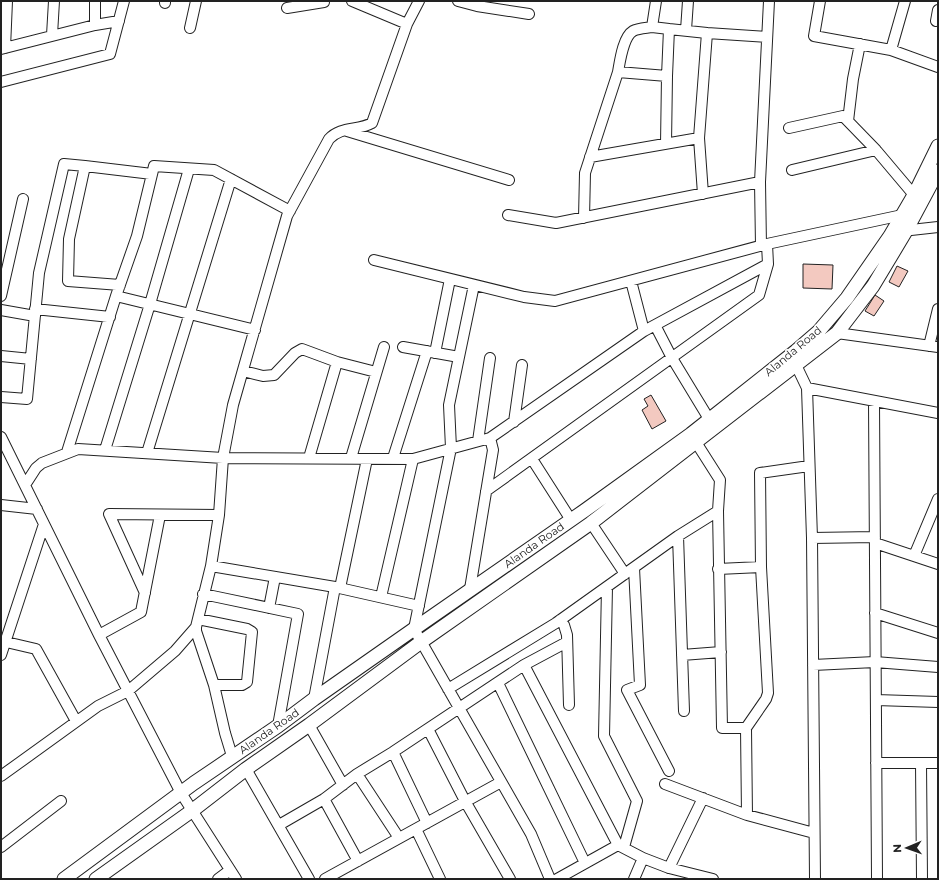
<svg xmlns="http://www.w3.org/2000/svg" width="939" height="880" font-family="Montserrat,sans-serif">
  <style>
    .building { fill: #f3c9c0; stroke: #222 }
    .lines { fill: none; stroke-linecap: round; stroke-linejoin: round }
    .minor-casing { stroke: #222; stroke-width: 12 }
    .major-casing { stroke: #222; stroke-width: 15 }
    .minor { stroke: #fff; stroke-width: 10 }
    .major { stroke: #fff; stroke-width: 13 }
    .labels { text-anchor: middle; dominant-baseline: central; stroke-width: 3; stroke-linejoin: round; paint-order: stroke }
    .street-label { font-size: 11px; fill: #222; stroke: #fff }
  </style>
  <rect width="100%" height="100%" fill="#fff"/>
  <path class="building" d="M803,264L833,265L832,289L803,288Z
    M897,266L908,271L899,287L889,282Z
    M875,295L884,301L874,316L865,311Z
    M651,395L666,421L652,429L642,410L648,406L644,399Z"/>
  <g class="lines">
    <g class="minor-casing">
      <path id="minor" d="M352,1L407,24
        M458,1L477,6L529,14
        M820,1L814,36L891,50L938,67
        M165,3V1
        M287,8L324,2V1
        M936,21L938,10
        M95,25L119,21
        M190,28L196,1
        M686,30L688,1
        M707,33L767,37
        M52,35L54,1
        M5,48L7,1
        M1,49L95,25V1
        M891,50L905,1
        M618,72C620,61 623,37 633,31C638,28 646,28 652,27
        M1,82L110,54L124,1
        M848,121L853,79L860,44
        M789,128L843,116L876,150L914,195
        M347,131L509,180
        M699,138L703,194
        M666,144L667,76
        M590,157L699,138L707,33L669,29
        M792,170L876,150
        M760,182L769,1
        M508,215L556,223L760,182L761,246
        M584,218L585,173L618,72L667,76L669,29L652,27L656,1
        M902,231L938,227
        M374,260L524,297L555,301L767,244
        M631,281L644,331
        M120,285L68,281L69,239L85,166L152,174
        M474,285L449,405L451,448L414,629L531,834L550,879
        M1,296L23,199
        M35,309L110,317
        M1,310L35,316
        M655,325L672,358L709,419
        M255,330L116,296L137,236L154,166L214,170L290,211
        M837,333L938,347
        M929,346L938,309
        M403,347L459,357
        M435,353L450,279
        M1,356L31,359
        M796,358V365L807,388L812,538L815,879
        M243,371L263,376L274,375L295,353L302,349L337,362
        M807,388L938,413
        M1,397L27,399L39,273L64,164L85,166
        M874,402L877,879
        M514,422L522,365
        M1,437L99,635L181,793L236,879
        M478,441L490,358
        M105,450L150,304L189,169
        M67,452L116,296
        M147,453L231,179
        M309,458L337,362L376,372
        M351,458L384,347
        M393,458L427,351
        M532,459L571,520
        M25,485L36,468L42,463L78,449L223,458L413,459L490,438L644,331L768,264L767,244L907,214
        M486,491L759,295L768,264
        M1,505L37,509
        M718,511L722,728H746L747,815
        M591,523L625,574
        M678,536L684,711
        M812,538L875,537
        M875,543L938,564
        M914,556L938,499
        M211,566L335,587
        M634,568L640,685L627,690L669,771
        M718,569L761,567
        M607,587L604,736L637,801L624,847
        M340,588L367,459
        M470,589L493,450L490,438
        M145,593L109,514L219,515
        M203,594L298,614L278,726
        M381,597L413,459
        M269,608L275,577
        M875,613L938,633
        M198,619L247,629L252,632L247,682L242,685H214
        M560,620L564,625L567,635L569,705
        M99,635L141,612L160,515
        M6,642L36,649L76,721
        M1,655L44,524
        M682,655L721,652
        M524,665L567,642
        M813,665L875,662L938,667
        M498,683L585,863
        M448,689L556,623L678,536L718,511L720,480L692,436
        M314,699L335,587L419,606
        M876,700L938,702
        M309,725L343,785
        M746,728L766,699L768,693L761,567L760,473L809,466
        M428,729L465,801L510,879
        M393,752L427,823
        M232,756L225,733L214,685L196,631V627L211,566L219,515L223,458L233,405L287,216L329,139C341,126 358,131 372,123L407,24L419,1
        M876,763H938
        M921,763L922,879
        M246,769L309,879
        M357,774L399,838
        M1,776L98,706L128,691L175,651L196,627
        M665,784L747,815L814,833
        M324,799L358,861
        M279,825L324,799L357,774L393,752L524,665L618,845L643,858L669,868L713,879
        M416,829L440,879
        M1,847L61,801
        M669,868L703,798
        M218,879L230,870
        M325,879L501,782
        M557,879L618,845
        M634,879L643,858"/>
    </g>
    <g class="major-casing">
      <path id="major" d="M64,879L194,783L278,726L314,699L414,629L584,511L691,434L796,351L818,332L847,298L890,236L914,195L938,146
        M96,879L193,810L246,769L309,725L421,642L591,523L837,333L873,286L906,231L938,171"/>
    </g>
    <use href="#minor" class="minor"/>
    <use href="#major" class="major"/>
  </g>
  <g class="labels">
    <g class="street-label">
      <text transform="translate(793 351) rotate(-40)">Alanda Road</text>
      <text transform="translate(534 545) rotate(-35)">Alanda Road</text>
      <text transform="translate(269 731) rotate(-35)">Alanda Road</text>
    </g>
  </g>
  <rect width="939" height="880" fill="none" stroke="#222222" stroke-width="4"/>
  <g transform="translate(907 848) rotate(268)" stroke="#ffffff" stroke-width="3" paint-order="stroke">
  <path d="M0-3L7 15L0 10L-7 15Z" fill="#222222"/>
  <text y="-6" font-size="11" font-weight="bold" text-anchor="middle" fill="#222222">N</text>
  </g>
</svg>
